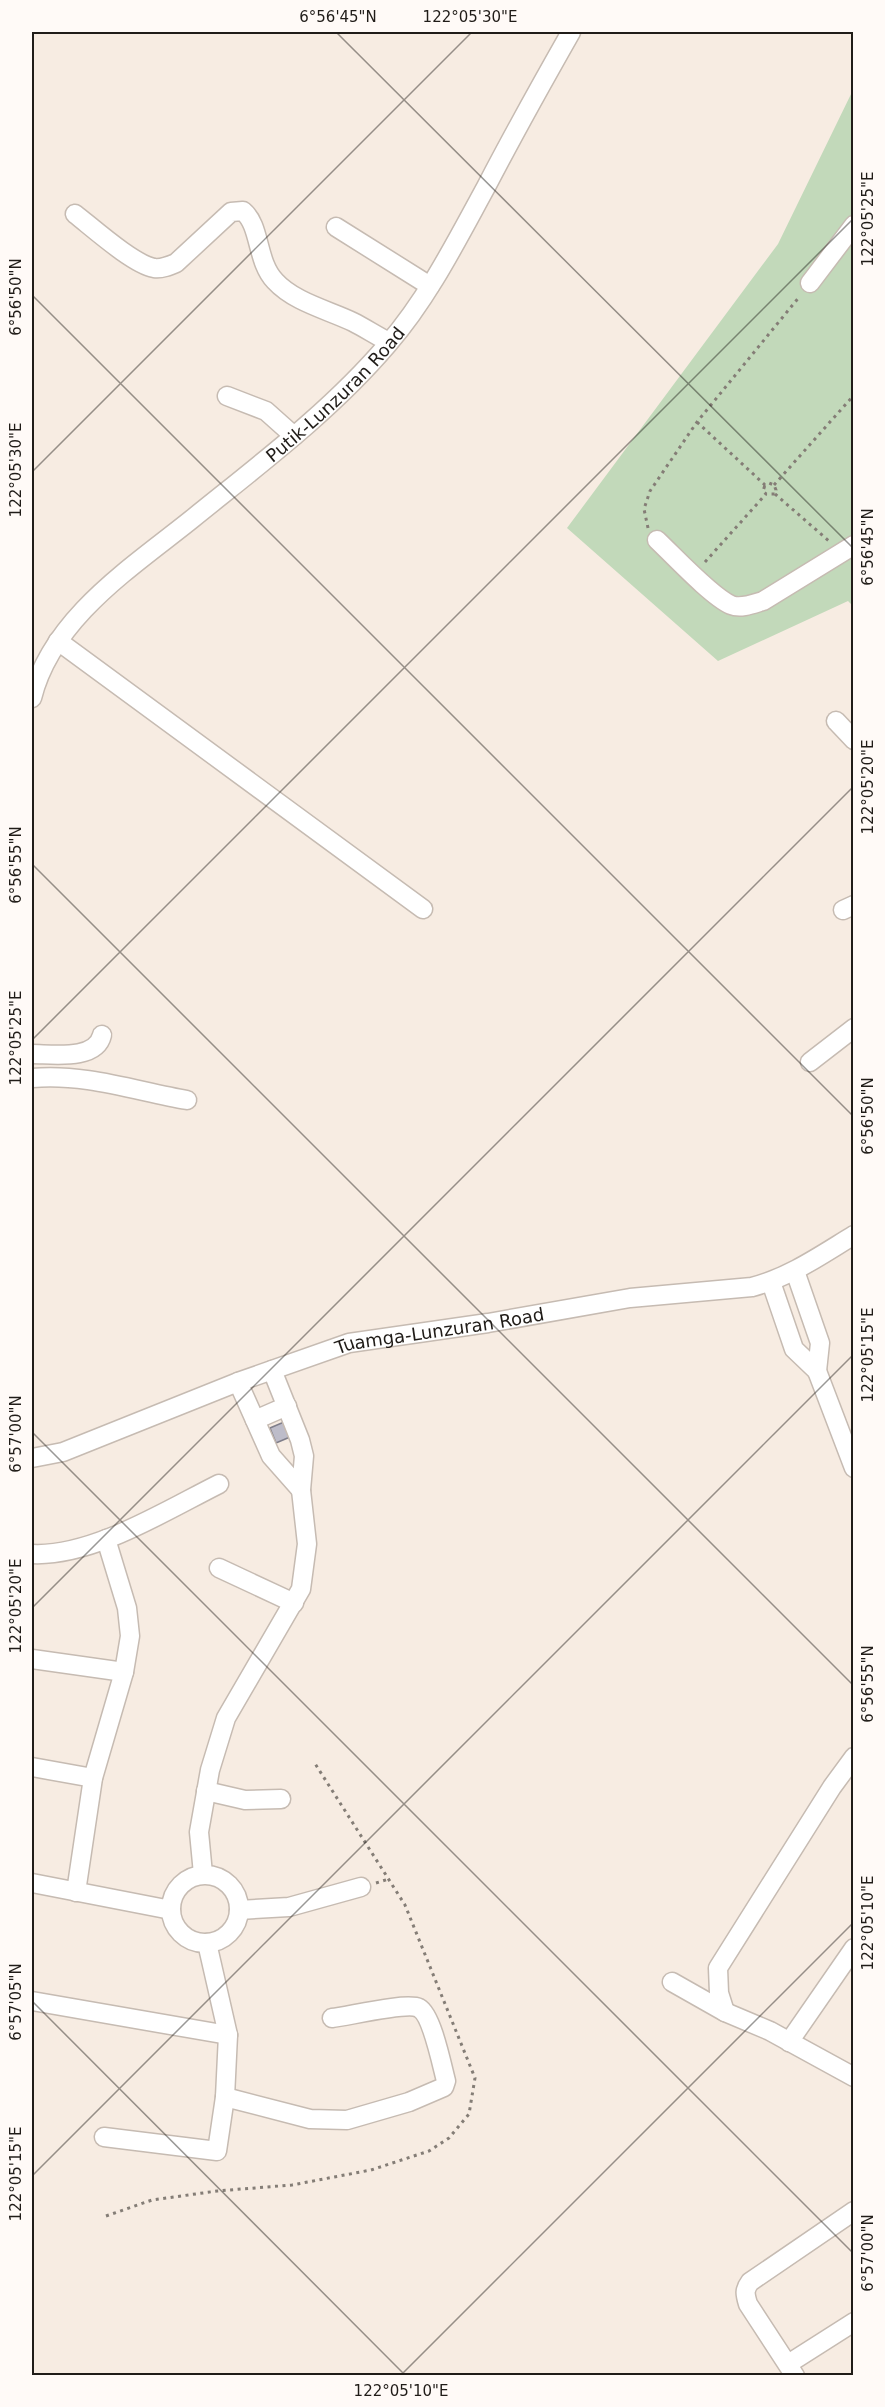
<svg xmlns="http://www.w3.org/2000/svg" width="885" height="2407" font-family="'DejaVu Sans',sans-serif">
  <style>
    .green { fill: #c2d9ba }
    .building { fill: #bdbcc9; stroke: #7f7e8a; stroke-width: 1.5 }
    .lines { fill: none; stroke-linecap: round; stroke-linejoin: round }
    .minor-casing { stroke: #c6bbb2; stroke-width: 21 }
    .path { stroke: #847d76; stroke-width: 3; stroke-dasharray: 3 4.5; stroke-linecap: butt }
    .minor { stroke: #fff; stroke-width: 18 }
    .ticks { fill: none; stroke: #201c18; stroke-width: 1.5; stroke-opacity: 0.45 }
    .labels { text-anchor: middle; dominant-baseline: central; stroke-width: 4.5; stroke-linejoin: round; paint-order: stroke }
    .street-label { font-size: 18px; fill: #201c18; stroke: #fffaf7 }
    .neatline { fill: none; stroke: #201c18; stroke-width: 2 }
    .ticks-label { font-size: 15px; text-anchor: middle; fill: #201c18 }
  </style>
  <rect width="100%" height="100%" fill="#f7ece2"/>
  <path class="green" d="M853,90V606L848,601L718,661L567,528L778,244Z"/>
  <path class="building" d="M284,1422L290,1437L276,1443L270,1428Z"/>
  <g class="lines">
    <g class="minor-casing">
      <g id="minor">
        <path d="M75,214C93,228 133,264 154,268C162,269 169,266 176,263L231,212L243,211C261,226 256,261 275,281C294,302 328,310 353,322C365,328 377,336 389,342"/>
        <path d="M336,227L430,286"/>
        <path d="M810,283L854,225"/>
        <path d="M227,396L266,411L294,436"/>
        <path d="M657,540C674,556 712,597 731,605C741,609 753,604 763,601L854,545"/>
        <path d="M58,641L423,909"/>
        <path id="s1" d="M32,698C52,618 131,568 192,519C260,464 331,411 388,344C428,298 457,240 486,187C513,135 542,83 571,32"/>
        <path d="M836,721L854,740"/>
        <path d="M843,910L854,905"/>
        <path d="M32,1054C52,1054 96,1061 102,1035"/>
        <path d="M810,1062L854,1028"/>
        <path d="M32,1078C84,1073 136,1091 187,1100"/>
        <path d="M771,1282L794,1349L817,1371L820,1343L795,1271"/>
        <path d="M817,1371L854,1468"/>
        <path d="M238,1382L271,1456L301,1490"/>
        <path d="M255,1420L287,1406"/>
        <path id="s2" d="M32,1458L63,1452L238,1382L349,1343L488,1323L630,1298L752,1287C790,1277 821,1255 854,1235"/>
        <path d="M32,1554C92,1557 165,1511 219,1484"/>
        <path d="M219,1568L294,1603"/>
        <path d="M32,1659L124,1672"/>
        <path d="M32,1767L93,1778"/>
        <path d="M206,1791L245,1800L281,1799"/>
        <path d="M203,1874L199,1832L210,1770L226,1718L301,1589L307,1544L301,1490L304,1456L300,1440L272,1370"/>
        <circle cx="205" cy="1909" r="34"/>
        <path d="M32,1883L171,1910"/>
        <path d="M76,1892L93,1778L124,1672L130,1636L127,1608L106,1539"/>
        <path d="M239,1910L289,1907L361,1887"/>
        <path d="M672,1982L725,2012L770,2031L854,2077"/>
        <path d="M32,2001L228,2035"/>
        <path d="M725,2012L719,1993L718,1968L832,1787L854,1757"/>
        <path d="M789,2042L854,1948"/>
        <path d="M225,2097L310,2119L347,2120L409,2102L444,2087L446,2081C442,2066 432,2015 419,2008C407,2002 349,2016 332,2018"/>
        <path d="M104,2137L217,2151L225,2097L228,2035L207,1943"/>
        <path d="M788,2364L854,2322"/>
        <path d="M795,2376L748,2304C745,2294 744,2290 750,2282L854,2211"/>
      </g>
    </g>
    <path class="path" d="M697,422L765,485L769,483L774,485L776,490L775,494H766L763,491L765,485
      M774,485L854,395
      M775,494L829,541
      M648,528L644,509L650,491L697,422L800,296
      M705,562L766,494
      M376,1883L389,1879
      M106,2216L152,2200L217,2191L292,2185L371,2170L429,2151L449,2138L469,2114L475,2078L405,1905L314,1762"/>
    <use href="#minor" class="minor"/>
  </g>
  <path class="ticks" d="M336,32L854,549M32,295L854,1117M32,472L472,32M32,864L854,1686M32,1040L854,218M32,1432L854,2254M32,1608L854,786M32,2001L406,2376M32,2176L854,1354M400,2376L854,1922"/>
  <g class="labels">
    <g class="street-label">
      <text stroke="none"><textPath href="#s1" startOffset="435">Putik-Lunzuran Road</textPath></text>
      <text stroke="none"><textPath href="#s2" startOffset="429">Tuamga-Lunzuran Road</textPath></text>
    </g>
  </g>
  <rect width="885" height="2407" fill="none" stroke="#fffaf7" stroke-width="66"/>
  <rect x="33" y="33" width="819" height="2341" class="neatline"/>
  <g class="ticks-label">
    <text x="338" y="22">6°56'45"N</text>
    <text x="470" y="22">122°05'30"E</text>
    <text transform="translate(868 219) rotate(-90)" y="5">122°05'25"E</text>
    <text transform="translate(16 297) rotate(-90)" y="5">6°56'50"N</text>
    <text transform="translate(16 470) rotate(-90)" y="5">122°05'30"E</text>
    <text transform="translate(868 547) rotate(-90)" y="5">6°56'45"N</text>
    <text transform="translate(868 787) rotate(-90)" y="5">122°05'20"E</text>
    <text transform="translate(16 865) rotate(-90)" y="5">6°56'55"N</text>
    <text transform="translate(16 1038) rotate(-90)" y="5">122°05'25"E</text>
    <text transform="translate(868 1116) rotate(-90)" y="5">6°56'50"N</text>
    <text transform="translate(868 1355) rotate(-90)" y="5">122°05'15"E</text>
    <text transform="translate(16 1434) rotate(-90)" y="5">6°57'00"N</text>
    <text transform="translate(16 1606) rotate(-90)" y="5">122°05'20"E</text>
    <text transform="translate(868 1684) rotate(-90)" y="5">6°56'55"N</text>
    <text transform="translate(868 1923) rotate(-90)" y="5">122°05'10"E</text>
    <text transform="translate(16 2002) rotate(-90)" y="5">6°57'05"N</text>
    <text transform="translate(16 2174) rotate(-90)" y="5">122°05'15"E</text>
    <text transform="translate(868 2253) rotate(-90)" y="5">6°57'00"N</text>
    <text x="401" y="2396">122°05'10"E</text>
  </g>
</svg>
